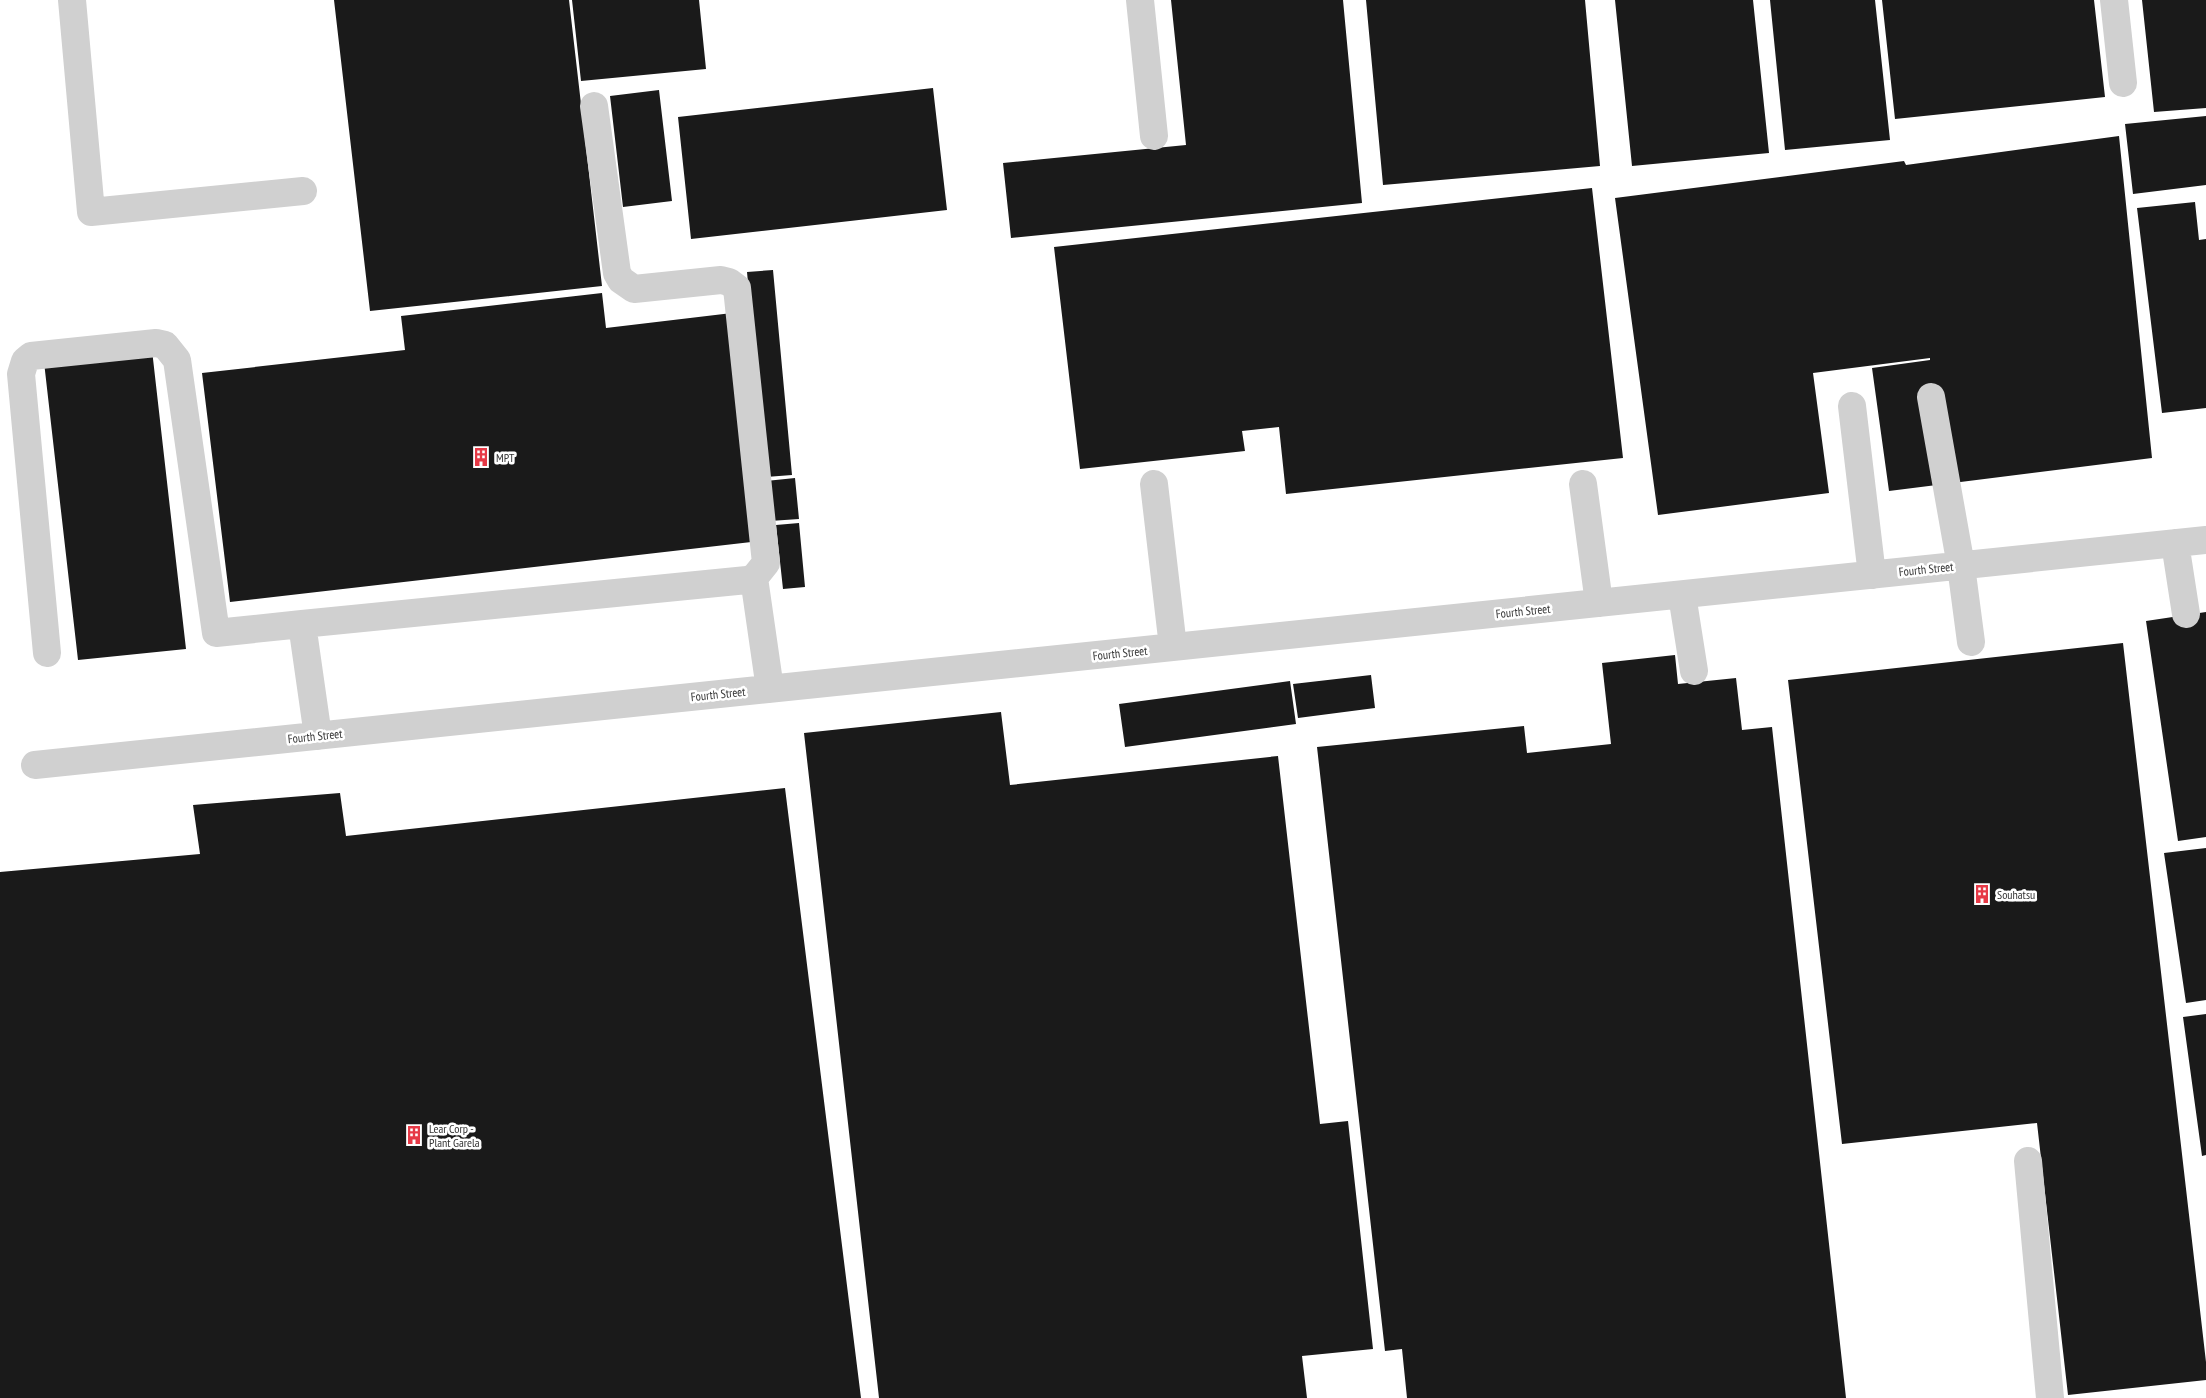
<svg xmlns="http://www.w3.org/2000/svg" width="2206" height="1398" font-family="'PT Sans Narrow',sans-serif">
  <style>
    .building { fill: #1a1a1a }
    .lines { fill: none; stroke-linecap: round; stroke-linejoin: round }
    .minor { stroke: #d0d0d0; stroke-width: 28 }
    .labels { text-anchor: middle; dominant-baseline: central; stroke-width: 5; stroke-linejoin: round; paint-order: stroke }
    .poi-label { font-size: 12px; fill: #333; stroke: #fff; text-anchor: start }
    .street-label { font-size: 12px; fill: #333; stroke: #fff }
  </style>
  <rect width="100%" height="100%" fill="#fff"/>
  <path class="building" d="M334,0H569L602,286L370,311Z
    M572,0H699L706,69L581,81Z
    M1171,0H1343L1362,203L1011,238L1003,163L1186,145Z
    M1366,0H1585L1600,166L1383,185Z
    M1615,0H1753L1769,153L1632,166Z
    M1770,0H1875L1890,140L1785,150Z
    M1882,0H2094L2105,97L1895,119Z
    M2142,0H2206V108L2154,112Z
    M933,88L947,210L691,239L678,117Z
    M659,90L672,201L623,207L610,96Z
    M2206,116V185L2133,194L2125,124Z
    M2119,136L2152,458L1889,491L1872,368L1930,360V358L1813,373L1829,493L1658,515L1615,198L1904,161L1906,165Z
    M1592,188L1623,458L1286,494L1279,427L1242,431L1245,451L1080,469L1054,247Z
    M2195,202L2199,240L2206,239V408L2162,413L2137,208Z
    M773,270L792,475L766,477L747,272Z
    M602,293L606,328L732,313L760,541L230,602L202,373L405,350L401,316Z
    M152,350L186,649L78,660L44,362Z
    M795,478L799,519L770,521L766,481Z
    M799,523L805,587L783,589L776,525Z
    M2206,612V837L2178,841L2146,621Z
    M2123,643L2206,1362V1380L2068,1395L2037,1123L1842,1144L1788,680Z
    M1675,655L1678,684L1736,678L1742,730L1772,727L1846,1398H1407L1402,1349L1385,1351L1317,747L1524,726L1527,753L1611,744L1602,663Z
    M1371,675L1375,708L1298,718L1293,684Z
    M1290,681L1296,724L1125,747L1119,704Z
    M1001,712L1010,785L1278,756L1320,1124L1348,1121L1373,1349L1302,1356L1307,1398H879L804,733Z
    M785,788L861,1398H0V872L200,854L193,805L340,793L346,836Z
    M2206,848V1000L2186,1003L2164,853Z
    M2206,1014V1155L2202,1156L2183,1017Z"/>
  <g class="lines">
    <path class="minor" d="M72,0L91,212L303,191
      M1140,0L1154,136
      M2114,0L2123,83
      M1931,397L1961,566L1971,642
      M1852,406L1872,575
      M1154,484L1173,647
      M1583,484L1599,603
      M2175,543L2186,614
      M754,578L770,689
      M1682,595L1694,671
      M47,653L21,374L25,361L31,356L156,343L165,345L177,360L216,633L302,624
      M318,736L302,624L747,580L754,578L766,563L737,288L729,282L721,280L634,289L621,280L617,273L594,106
      M35,765L2206,540
      M2028,1161L2050,1398"/>
  </g>
  <defs>
    <g id="building-bare" transform="scale(1.5)"><path d="M-4-6H4V6H1V3H-1V6H-4ZM-2.5-4.3h1.7v1.8h-1.7ZM.8-4.3h1.7v1.8H.8ZM-2.5-1h1.7V.8h-1.7ZM.8-1h1.7V.8H.8Z" fill="#e63946" stroke="#fff" stroke-width="2.5" paint-order="stroke"/></g>
  </defs>
  <g fill-rule="evenodd">
    <use href="#building-bare" x="481" y="457"/>
    <use href="#building-bare" x="1982" y="894"/>
    <use href="#building-bare" x="414" y="1135"/>
  </g>
  <g class="labels">
    <g class="poi-label">
      <text x="496" y="457">MPT</text>
      <text x="1997" y="894">Souhatsu</text>
      <text x="429" y="1128">Lear Corp -<tspan x="429" dy="14">Plant Garela</tspan></text>
    </g>
    <g class="street-label">
      <text transform="translate(1926 569) rotate(-6)">Fourth Street</text>
      <text transform="translate(1523 611) rotate(-6)">Fourth Street</text>
      <text transform="translate(1120 653) rotate(-6)">Fourth Street</text>
      <text transform="translate(718 694) rotate(-6)">Fourth Street</text>
      <text transform="translate(315 736) rotate(-6)">Fourth Street</text>
    </g>
  </g>
</svg>
